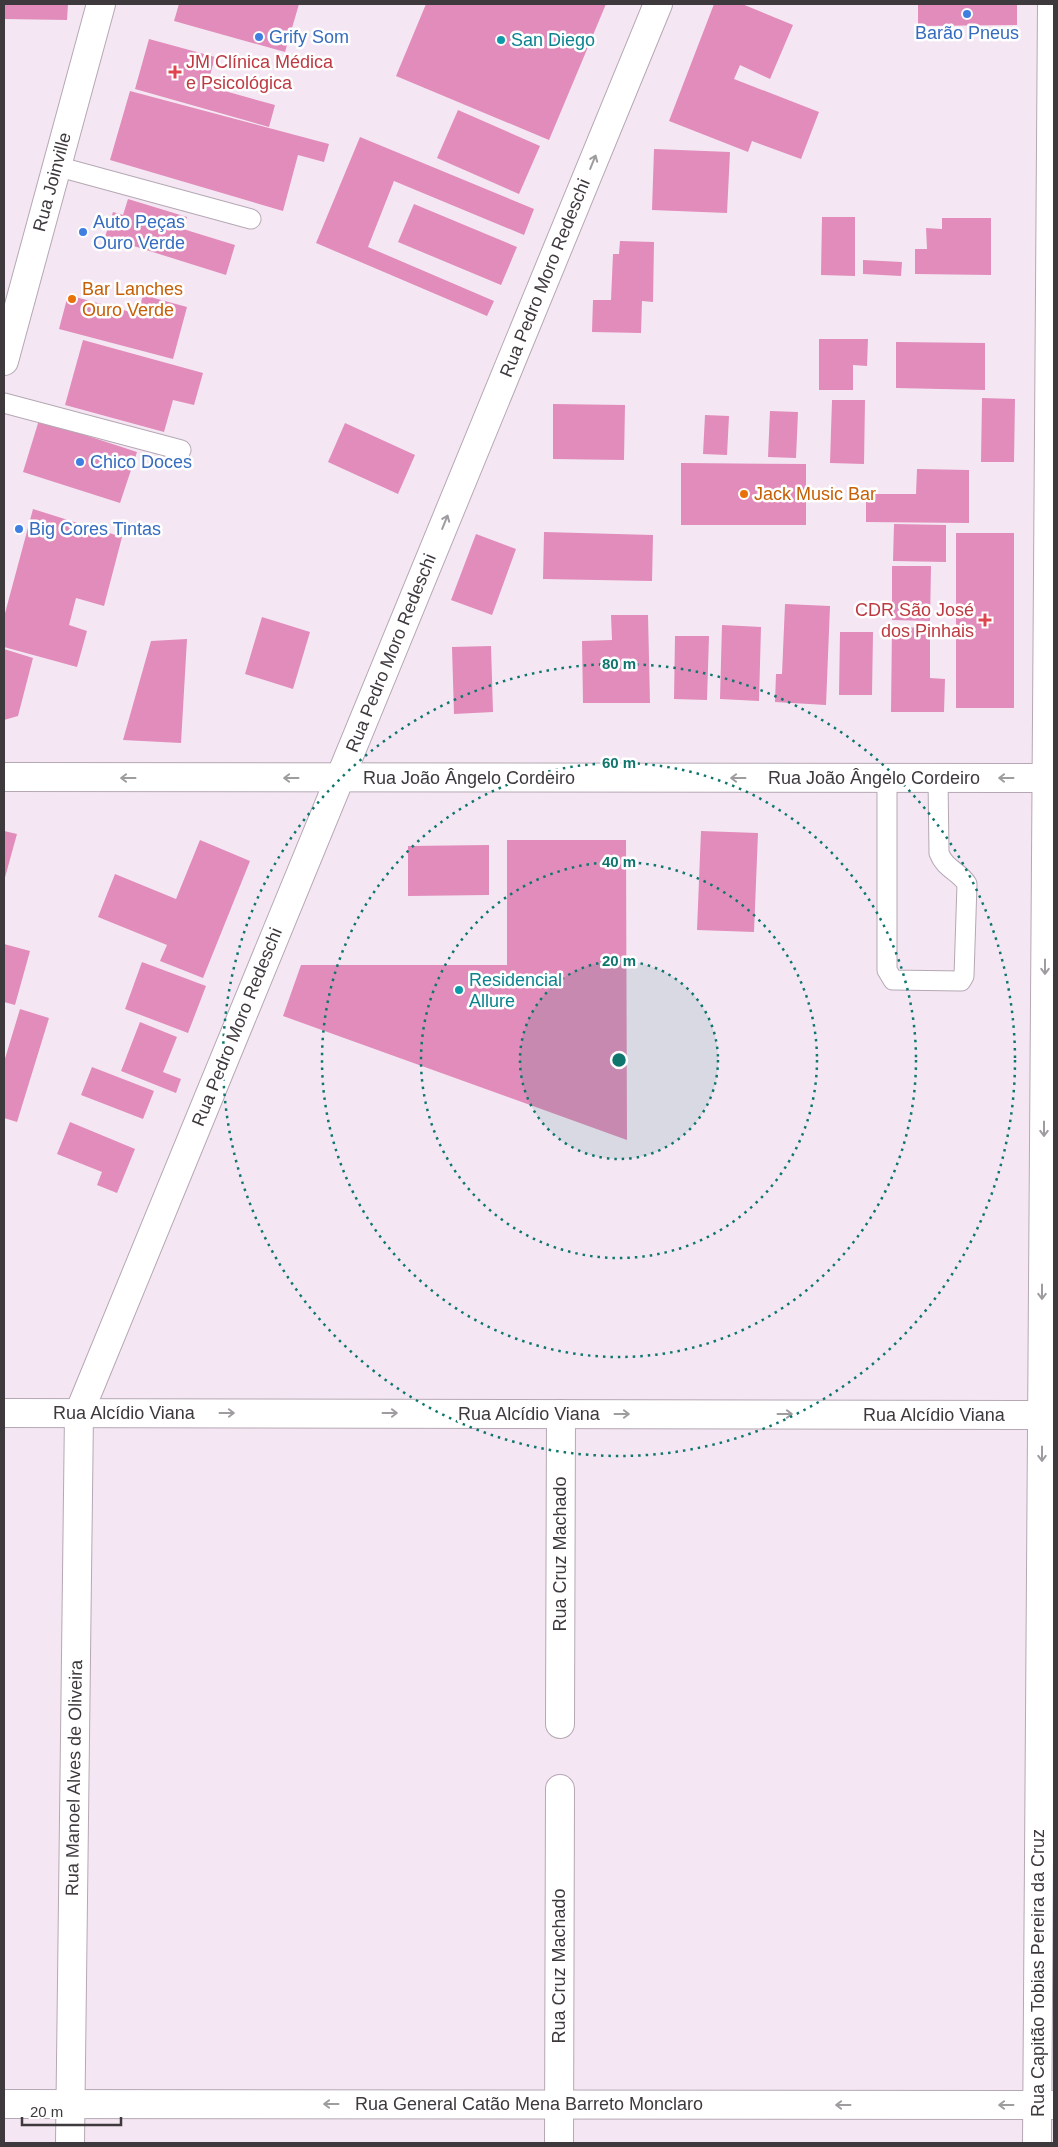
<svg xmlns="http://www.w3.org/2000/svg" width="1058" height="2147" font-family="Arial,sans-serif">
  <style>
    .building { fill: #e18cba }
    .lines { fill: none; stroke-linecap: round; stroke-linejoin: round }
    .lane-casing { stroke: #b5a8b4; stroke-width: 21 }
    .street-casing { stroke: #b5a8b4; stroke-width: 30 }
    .secondary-casing { stroke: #b5a8b4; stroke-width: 30 }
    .lane { stroke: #fff; stroke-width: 19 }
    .street { stroke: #fff; stroke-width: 28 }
    .secondary { stroke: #fff; stroke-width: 28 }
    .oneway { stroke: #9e9c9e }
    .ring { fill: none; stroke: #0f766e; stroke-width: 2.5; stroke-dasharray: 2.5 5 }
    .shop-dot { fill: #3f7fe0; stroke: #fff; stroke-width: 2 }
    .culture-dot { fill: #0f9aa8; stroke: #fff; stroke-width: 2 }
    .health-dot { fill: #e0444e; stroke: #fff; stroke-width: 2 }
    .food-dot { fill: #e8710a; stroke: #fff; stroke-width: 2 }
    .labels { text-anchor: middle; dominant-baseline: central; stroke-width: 5; stroke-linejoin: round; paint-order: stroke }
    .shop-label { font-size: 18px; fill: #366cbe; stroke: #fff; text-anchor: start }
    .culture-label { font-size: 18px; fill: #0d838f; stroke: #fff; text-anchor: start }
    .health-label { font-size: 18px; fill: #be3a42; stroke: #fff; text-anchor: start }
    .street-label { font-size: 18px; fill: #3e393d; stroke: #fff }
    .food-label { font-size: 18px; fill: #c56008; stroke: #fff; text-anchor: start }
    .centre { fill: #0f766e; stroke: #fff; stroke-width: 2.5 }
    .ring-label { font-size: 15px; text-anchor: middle; font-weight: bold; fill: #0f766e; stroke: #fff; stroke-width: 5; stroke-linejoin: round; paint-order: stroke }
  </style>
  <rect width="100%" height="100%" fill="#f4e7f3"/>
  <path class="building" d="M4,4H68L67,20L4,19Z
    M179,4H299L285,52L174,21Z
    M426,4H606L549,140L396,76Z
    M714,4H742L793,25L770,79L740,65L734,79L819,112L801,159L752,141L748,152L669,121Z
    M918,4H1017V25L918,26Z
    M149,39L215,57L207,86L275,105L269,127L135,89Z
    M130,91L329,144L324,162L298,155L283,211L110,160Z
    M458,110L540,146L519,194L437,158Z
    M360,137L534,209L524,235L394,181L368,247L494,301L487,316L316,243Z
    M654,149L730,152L727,213L652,210Z
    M128,199L187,217L183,229L235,245L226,275L105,237L113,212L123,215Z
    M414,204L517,247L501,285L398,242Z
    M822,217H855V276L821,275Z
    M942,218H991V275L915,274V249H927L926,228L942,229Z
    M620,241L654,242L653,302L642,301L641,333L592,332L593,300H611L613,254H619Z
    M863,260L902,262L901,276L863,274Z
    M68,295L138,314L143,295L187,307L173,359L59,329Z
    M819,339H868L867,366L853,365V390H819Z
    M83,340L203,373L194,405L173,400L164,432L65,405Z
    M896,342L985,343V390L896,388Z
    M982,398L1015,399L1014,462H981Z
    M832,400H865L864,464L830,463Z
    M553,404L625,405L624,460L553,459Z
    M770,411L798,412L796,458L768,457Z
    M705,415L729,416L727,455L703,454Z
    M39,420L137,452L120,503L23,472Z
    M345,423L415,455L398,494L328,462Z
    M681,463L806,464V525H681Z
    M917,469L969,470V523L866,522V494H916Z
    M33,509L122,537L104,606L76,598L69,625L87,631L77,667L4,647V617Z
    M894,524L946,525V562L893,561Z
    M544,532L653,535L652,581L543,579Z
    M956,533H1014V708H956Z
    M476,534L516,549L492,615L451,600Z
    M892,566H931L930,621L892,620Z
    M785,604L830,606L826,705L775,702L776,674H782Z
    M611,615H648L650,703H583L582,641L612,640Z
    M262,617L310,632L293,689L245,674Z
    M722,625L761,627L759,701L720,699Z
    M892,627L930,628V678L945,679L944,712H891Z
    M840,632H873L872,695H839Z
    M675,636H709L707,700L674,699Z
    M187,639L181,743L123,740L151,641Z
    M491,646L493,712L454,714L452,647Z
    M4,649L33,658L18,716L4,720Z
    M4,831L17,834L4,881Z
    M701,831L758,833L754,932L697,930Z
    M200,840L250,861L203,978L160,961L167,945L98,917L115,874L176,899Z
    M507,840H626L627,1140L283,1016L301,965H507Z
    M489,845V895L408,896V846Z
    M4,944L30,951L15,1005L4,1002Z
    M142,962L206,986L188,1033L125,1009Z
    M20,1009L49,1018L17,1122L4,1118V1062Z
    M140,1022L177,1037L163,1072L181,1079L176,1093L121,1071Z
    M92,1067L154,1091L143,1119L81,1095Z
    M70,1122L135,1149L117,1193L97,1185L102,1172L57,1154Z"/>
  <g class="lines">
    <g class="lane-casing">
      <path id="lane" d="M56,166L251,219
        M4,403L181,450
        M887,778V970L893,980L961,981L964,976L967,884C959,871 945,869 939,853L938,778"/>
    </g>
    <g class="street-casing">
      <path id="street" d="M560,1724L561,1414
        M70,2143L79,1413L658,4
        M559,2143L560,1789"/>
    </g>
    <g class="secondary-casing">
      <path id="secondary" d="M4,361L101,4
        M4,777L1054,778
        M4,1413L1054,1415
        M4,2104L1054,2105
        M1037,2143L1052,4"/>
    </g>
    <use href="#lane" class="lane"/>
    <use href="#street" class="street"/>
    <use href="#secondary" class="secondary"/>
  </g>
  <defs><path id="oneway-shaft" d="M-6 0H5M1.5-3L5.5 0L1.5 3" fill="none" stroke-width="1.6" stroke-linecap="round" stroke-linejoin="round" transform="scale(1.25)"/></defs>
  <g class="oneway">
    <use href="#oneway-shaft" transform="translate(593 162) rotate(-68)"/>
    <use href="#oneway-shaft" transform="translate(445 522) rotate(-68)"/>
    <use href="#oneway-shaft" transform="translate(128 778) rotate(-180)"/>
    <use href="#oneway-shaft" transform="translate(291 778) rotate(-180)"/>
    <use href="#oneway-shaft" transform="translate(738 778) rotate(-180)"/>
    <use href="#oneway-shaft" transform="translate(1006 778) rotate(180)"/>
    <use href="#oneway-shaft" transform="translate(1045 967) rotate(90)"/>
    <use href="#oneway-shaft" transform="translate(1044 1129) rotate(90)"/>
    <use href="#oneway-shaft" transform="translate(1042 1292) rotate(90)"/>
    <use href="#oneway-shaft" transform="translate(227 1413)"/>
    <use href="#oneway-shaft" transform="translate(390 1413)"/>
    <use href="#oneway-shaft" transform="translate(622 1414)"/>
    <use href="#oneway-shaft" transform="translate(785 1414)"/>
    <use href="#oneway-shaft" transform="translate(1042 1454) rotate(90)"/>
    <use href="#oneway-shaft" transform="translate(331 2104) rotate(-180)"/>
    <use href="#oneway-shaft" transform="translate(843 2105) rotate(-180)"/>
    <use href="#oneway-shaft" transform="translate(1006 2105) rotate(180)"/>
  </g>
  <circle cx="619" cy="1060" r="99" fill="#0f766e" fill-opacity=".12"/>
  <g class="ring">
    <circle cx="619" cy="1060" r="99"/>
    <circle cx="619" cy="1060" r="198"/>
    <circle cx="619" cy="1060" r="297"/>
    <circle cx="619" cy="1060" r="396"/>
  </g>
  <g class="shop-dot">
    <circle cx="967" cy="14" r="5"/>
    <circle cx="259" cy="37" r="5"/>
    <circle cx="83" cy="232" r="5"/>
    <circle cx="80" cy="462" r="5"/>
    <circle cx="19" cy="529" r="5"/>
  </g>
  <g class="culture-dot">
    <circle cx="501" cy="40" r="5"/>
    <circle cx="459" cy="990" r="5"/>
  </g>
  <g class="health-dot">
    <path d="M172.5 64.5h5v5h5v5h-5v5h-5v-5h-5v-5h5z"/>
    <path d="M982.5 612.5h5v5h5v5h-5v5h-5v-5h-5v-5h5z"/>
  </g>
  <g class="food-dot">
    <circle cx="72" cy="299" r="5"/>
    <circle cx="744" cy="494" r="5"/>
  </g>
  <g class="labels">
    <g class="shop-label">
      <text x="967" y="33" text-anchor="middle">Barão Pneus</text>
      <text x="269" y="37">Grify Som</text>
      <text x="93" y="222">Auto Peças<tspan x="93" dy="21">Ouro Verde</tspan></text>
      <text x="90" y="462">Chico Doces</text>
      <text x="29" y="529">Big Cores Tintas</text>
    </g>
    <g class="culture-label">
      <text x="511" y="40">San Diego</text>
      <text x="469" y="980">Residencial<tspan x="469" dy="21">Allure</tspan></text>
    </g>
    <g class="health-label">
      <text x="186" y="62">JM Clínica Médica<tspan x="186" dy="21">e Psicológica</tspan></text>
      <text x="974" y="610" text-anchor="end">CDR São José<tspan x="974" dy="21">dos Pinhais</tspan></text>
    </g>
    <g class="street-label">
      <text transform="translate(52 182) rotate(-75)">Rua Joinville</text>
      <text transform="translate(545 278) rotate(-68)">Rua Pedro Moro Redeschi</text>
      <text transform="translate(391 653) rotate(-68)">Rua Pedro Moro Redeschi</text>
      <text x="469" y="778">Rua João Ângelo Cordeiro</text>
      <text x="874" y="778">Rua João Ângelo Cordeiro</text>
      <text transform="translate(237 1027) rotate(-68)">Rua Pedro Moro Redeschi</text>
      <text x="124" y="1413">Rua Alcídio Viana</text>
      <text x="529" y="1414">Rua Alcídio Viana</text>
      <text x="934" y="1415">Rua Alcídio Viana</text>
      <text transform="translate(560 1554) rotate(-90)">Rua Cruz Machado</text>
      <text transform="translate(74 1778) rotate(-89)">Rua Manoel Alves de Oliveira</text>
      <text transform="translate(559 1966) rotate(-90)">Rua Cruz Machado</text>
      <text transform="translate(1038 1973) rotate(-90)">Rua Capitão Tobias Pereira da Cruz</text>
      <text x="529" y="2104">Rua General Catão Mena Barreto Monclaro</text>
    </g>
    <g class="food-label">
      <text x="82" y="289">Bar Lanches<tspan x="82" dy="21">Ouro Verde</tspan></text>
      <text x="754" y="494">Jack Music Bar</text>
    </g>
  </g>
  <circle cx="619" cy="1060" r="8" class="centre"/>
  <g class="ring-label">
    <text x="619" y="669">80 m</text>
    <text x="619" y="768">60 m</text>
    <text x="619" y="867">40 m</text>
    <text x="619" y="966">20 m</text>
  </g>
  <rect width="1058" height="2147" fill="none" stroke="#3e393d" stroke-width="10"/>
  <path d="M22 2117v8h99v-8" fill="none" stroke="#3e393d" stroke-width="2.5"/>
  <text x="30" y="2117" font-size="15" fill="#3e393d" stroke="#ffffff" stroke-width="4" paint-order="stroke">20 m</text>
</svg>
